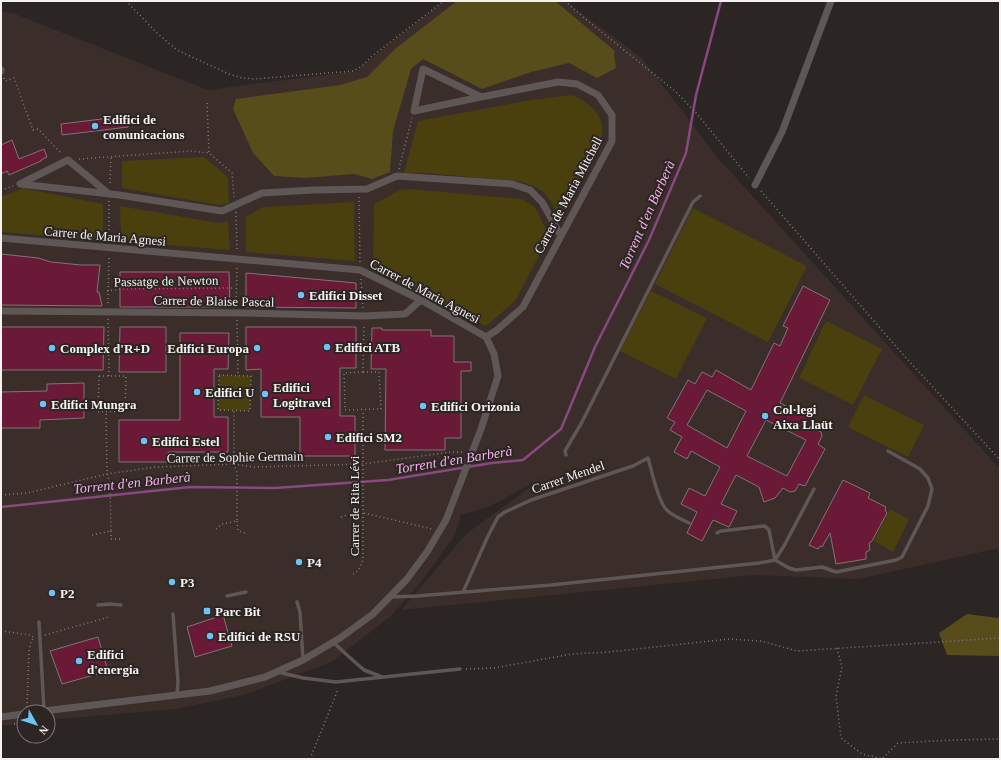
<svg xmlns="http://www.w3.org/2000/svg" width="1001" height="760" font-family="'Times New Roman',serif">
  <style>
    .built { fill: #3a2d2a }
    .green { fill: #49400d }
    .forest { fill: #564d1b }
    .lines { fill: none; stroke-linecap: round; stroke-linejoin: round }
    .stream { stroke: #884880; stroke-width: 2.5 }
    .building { fill: #6a1936; stroke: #7d7677; fill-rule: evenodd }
    .path { stroke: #827c7b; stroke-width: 1.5; stroke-dasharray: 1 3; stroke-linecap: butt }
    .service { stroke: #5e5755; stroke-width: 3.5 }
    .minor { stroke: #5e5755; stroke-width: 7 }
    .poi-dot { fill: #6fc2f4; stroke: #2b2523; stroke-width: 1.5 }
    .labels { text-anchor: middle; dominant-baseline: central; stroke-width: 4; stroke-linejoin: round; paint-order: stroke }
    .poi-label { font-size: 13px; font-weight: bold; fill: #f6f2f1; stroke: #2b2523; text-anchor: start }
    .street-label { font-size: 13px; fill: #f6f2f1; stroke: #2b2523 }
    .water-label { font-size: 14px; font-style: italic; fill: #f9b0ee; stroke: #2b2523 }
  </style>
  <rect width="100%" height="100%" fill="#2b2523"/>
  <path class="built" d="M444,1H565L642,58L718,158L1000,469V548L858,579L754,575L401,610L466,534L544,477L489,507L461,515L455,535L422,581L390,617L331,662L244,695L175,709L48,720V712H24V723L1,726V11L15,14L208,90L356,71Z"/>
  <path class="green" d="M572,95C594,105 607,117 601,143L559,218C554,206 548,193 535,187C519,179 498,179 481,178C455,176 429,172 404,173L418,121L531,100Z
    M204,157L228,177L229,203L218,205L122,188V161Z
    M23,188L103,204V240L1,232V197Z
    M409,189L522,199L533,206L538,212L549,237L515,301L486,326L373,269L374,204L400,190Z
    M354,202L355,261L246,252V217L263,207Z
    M120,206L219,223L228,221L230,250L121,241Z
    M693,208L807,266L768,342L655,284Z
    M651,291L707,318L676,379L620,351Z
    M826,321L882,349L853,405L799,378Z
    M219,375L251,376L250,411L218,410Z
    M864,395L924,425L908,457L848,427Z
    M890,509L909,519L893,552L874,541Z"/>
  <path class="forest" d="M457,1H555L615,51L614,55L616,68L597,78L569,63L531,72L482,89L423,59L411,69L393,131L390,172L372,179L354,174L305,178L274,176L253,153L233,109L236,99L340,85L367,77L395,49Z
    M967,614L998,618L1000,615V656L947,655L939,633Z"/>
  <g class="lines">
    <path class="stream" d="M1,507L190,487L275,488L388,480L492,463L523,460L561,429L595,347L649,240L686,153L696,95L721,1"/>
  </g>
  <path class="building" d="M126,116L128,127L62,135L61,124Z
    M12,140L19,159L44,149L47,157L41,160V161L9,175L7,171L1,174V145Z
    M1,254L38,258L51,262L81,265H100L97,292H99L102,306L1,305Z
    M120,272H229L230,307H120Z
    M246,273L356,283V308L246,307Z
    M803,286L830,300L780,403L815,421L813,428L821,432L822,436L818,444L825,449L805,486L799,484L795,491L790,492L783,488L775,498L764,502L759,487L736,475L721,504L737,511L729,527L713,520L702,541L687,533L697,512L681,504L689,488L705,496L720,467L691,451L687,459L674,452L682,437L670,430L675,422L667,418L688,380L695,384L702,372L712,377L716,370L751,390L774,343L780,346L788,328L783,326ZM707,390L746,411L727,448L687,425ZM766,420L806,440L787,476L747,456Z
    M1,327H104L103,370H1Z
    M120,327H166V372H119Z
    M246,327H356V368H340V416H355V456H300V417H261V369L246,370Z
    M372,328H382V330H431V336H454V362H471V371H461V438H445V450H385L386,369H371Z
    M180,333H229L228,369H214V417H228V452H168V462H119V420H180Z
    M84,383V418L40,420V428H1V392L47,391V384Z
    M843,480L870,493L868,498L886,507L885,510L887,513L872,541L869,543L870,550L866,552V559L836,564L830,533L822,547L820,546L818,549L809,545Z
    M223,615L232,646L195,657L187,627Z
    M98,637L108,671L62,684L50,651Z"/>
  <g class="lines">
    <path class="path" d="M126,1L157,33L177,50L229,74L242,78L254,79L353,71L362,66L371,57L444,1
      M565,1L583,17L676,92L698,115L749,178
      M4,78L5,81L14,78L33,130L38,129L62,154
      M207,103L209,153L232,173L234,197
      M79,159L191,151L209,153
      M399,169L412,118
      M110,183L111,157
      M1,190L13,186
      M761,191L907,359L1000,460
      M359,197L360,263
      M109,201V239
      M236,212L237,251
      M361,279L363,309
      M107,291L121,289L235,288
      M108,303L109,255
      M236,305L237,266
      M108,319L109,376
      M237,320L238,375
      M363,372L364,324
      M363,372H379L381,409L345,410L344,373Z
      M219,375L251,376L250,411L218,410Z
      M99,376H126L125,411L98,412Z
      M1,495L27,493L107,474L156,467L234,464L254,467L363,464L451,452H463
      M364,513L432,529
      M341,517L363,509
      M237,521L238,531L246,533
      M216,529L222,524L237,521V473L234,464V411
      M111,531V539H121
      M92,535L111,531L110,483L107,474L106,412
      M353,574L358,571L363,560V410
      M1,631L31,635L34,638
      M45,635L109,617
      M837,648L842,667L836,696L841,738L862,754L883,759
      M466,669L494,668L572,654L609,652L729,639L761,641L797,651L1000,638
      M27,707L29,650L31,641L34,638
      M14,724L24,723
      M883,758L898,743L952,740L1000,739
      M310,759L337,692V688"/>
    <path class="service" d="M566,455L565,451L582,422L693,202L700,196
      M717,533L721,531L765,526L769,530L775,560
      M775,560L784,546L814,489
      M463,592L488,536L498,517L505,512L531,500L633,466L648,458C652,472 657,497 665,508C670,515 681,519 689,523
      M227,596L246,592
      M391,597L417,596L551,585L759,563L775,560L789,568L796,570L822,567L836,572L896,560L902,557L928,506L932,489L928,478L920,469L888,451
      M297,602L300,612L303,660
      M98,605L110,604L121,605
      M173,614L178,682L177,695
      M39,622L44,710
      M333,642L348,656L364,670L382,677
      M278,672L303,678L336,682L460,669"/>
    <path class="minor" d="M1,70V71
      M481,97L414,111L423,69L481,97L558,82L577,84L598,95L612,115V141L523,307L497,330L486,337
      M755,185L782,132L831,1
      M109,194L68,160L20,184L119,195L222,211L262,193L313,190L367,189L397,176L512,184L530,190L542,202L561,236
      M1,238L360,270L421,300L486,337L494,354L498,376L481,429L446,520L427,552L407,579L373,614L340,638L303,660L265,677L210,691L35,712
      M1,311L243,313L364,316L405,314L421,300
      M1,717L24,714"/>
  </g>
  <g class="poi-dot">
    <circle cx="95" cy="126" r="4"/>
    <circle cx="301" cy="295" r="4"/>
    <circle cx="327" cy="347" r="4"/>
    <circle cx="52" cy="348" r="4"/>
    <circle cx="257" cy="348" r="4"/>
    <circle cx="197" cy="392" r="4"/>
    <circle cx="265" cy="394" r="4"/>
    <circle cx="43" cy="404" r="4"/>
    <circle cx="423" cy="406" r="4"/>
    <circle cx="765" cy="416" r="4"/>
    <circle cx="328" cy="437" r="4"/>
    <circle cx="144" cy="441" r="4"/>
    <circle cx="299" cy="562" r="4"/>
    <circle cx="172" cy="582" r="4"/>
    <circle cx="52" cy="593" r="4"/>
    <rect x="203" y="607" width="8" height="8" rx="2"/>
    <circle cx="210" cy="636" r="4"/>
    <circle cx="79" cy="661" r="4"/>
  </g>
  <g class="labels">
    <g class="poi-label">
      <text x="103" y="119">Edifici de<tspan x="103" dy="15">comunicacions</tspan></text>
      <text x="309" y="295">Edifici Disset</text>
      <text x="335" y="347">Edifici ATB</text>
      <text x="60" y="348">Complex d'R+D</text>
      <text x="249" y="348" text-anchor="end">Edifici Europa</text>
      <text x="273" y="387">Edifici<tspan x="273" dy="15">Logitravel</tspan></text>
      <text x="205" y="392">Edifici U</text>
      <text x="51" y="404">Edifici Mungra</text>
      <text x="431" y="406">Edifici Orizonia</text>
      <text x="773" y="409">Col·legi<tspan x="773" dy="15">Aixa Llaüt</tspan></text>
      <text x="336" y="437">Edifici SM2</text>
      <text x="152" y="441">Edifici Estel</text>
      <text x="307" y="562">P4</text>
      <text x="180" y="582">P3</text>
      <text x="60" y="593">P2</text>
      <text x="215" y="611">Parc Bit</text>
      <text x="218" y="636">Edifici de RSU</text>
      <text x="87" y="654">Edifici<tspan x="87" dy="15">d'energia</tspan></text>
    </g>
    <g class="street-label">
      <text transform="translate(568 195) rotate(-62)">Carrer de Maria Mitchell</text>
      <text transform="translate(105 236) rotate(5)">Carrer de Maria Agnesi</text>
      <text transform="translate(166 281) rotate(-1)">Passatge de Newton</text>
      <text transform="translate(425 291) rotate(28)">Carrer de Maria Agnesi</text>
      <text transform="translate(214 301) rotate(1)">Carrer de Blaise Pascal</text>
      <text transform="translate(235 457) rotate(-1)">Carrer de Sophie Germain</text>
      <text transform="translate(568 477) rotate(-19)">Carrer Mendel</text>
      <text transform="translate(354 506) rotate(-90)">Carrer de Rita Lévi</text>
    </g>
    <g class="water-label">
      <text transform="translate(647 215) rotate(-66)">Torrent d'en Barberà</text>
      <text transform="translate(454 460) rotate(-9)">Torrent d'en Barberà</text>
      <text transform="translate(132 483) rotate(-6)">Torrent d'en Barberà</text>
    </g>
  </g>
  <rect width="1001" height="760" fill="none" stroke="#f6f2f1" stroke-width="4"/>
  <g transform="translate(36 724) rotate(129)"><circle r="19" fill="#2b2523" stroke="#7c7775"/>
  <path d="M0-3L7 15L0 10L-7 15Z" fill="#6fc2f4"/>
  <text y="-6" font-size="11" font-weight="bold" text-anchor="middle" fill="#f6f2f1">N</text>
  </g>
</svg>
